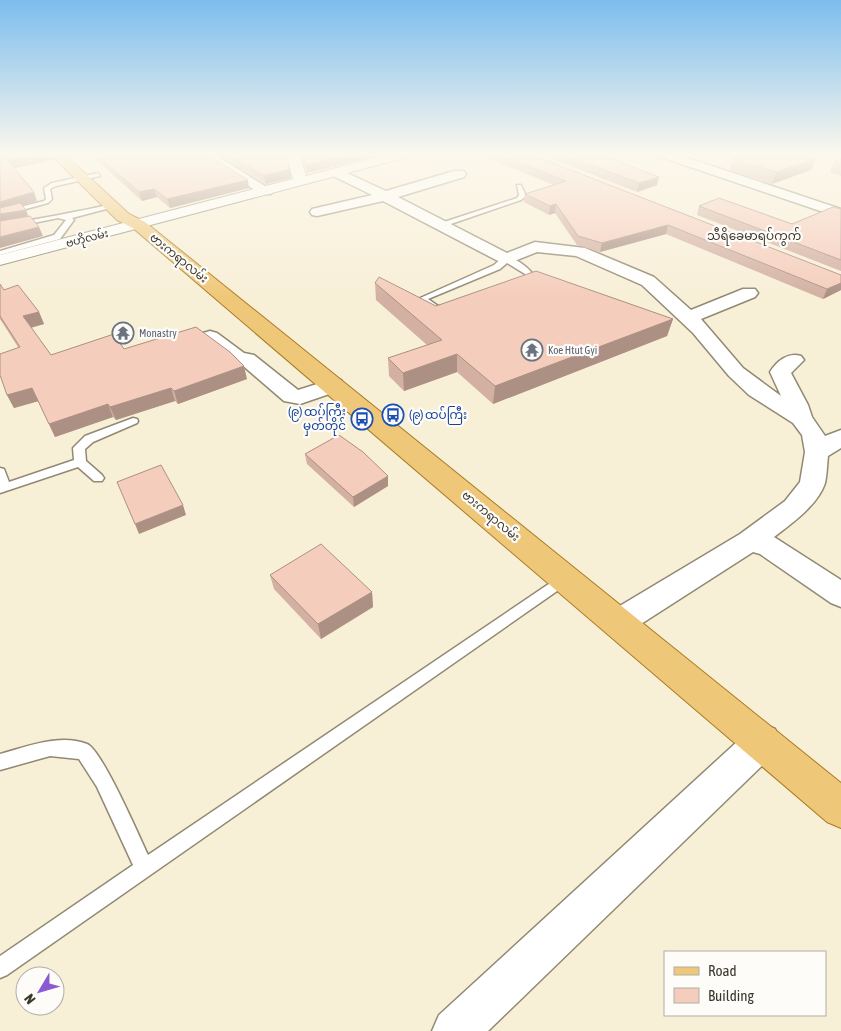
<svg xmlns="http://www.w3.org/2000/svg" width="841" height="1031" font-family="'Asap Condensed','Noto Sans Myanmar',sans-serif">
  <style>
    .lines { fill: none; stroke-linecap: round; stroke-linejoin: round }
    .lane-casing { stroke: #918973; stroke-width: 3 }
    .street-casing { stroke: #918973; stroke-width: 3 }
    .secondary-casing { stroke: #918973; stroke-width: 2 }
    .primary-casing { stroke: #a97c24; stroke-width: 2 }
    .lane { fill: #fff; fill-rule: evenodd }
    .street { fill: #fff; fill-rule: evenodd }
    .secondary { fill: #fff; fill-rule: evenodd }
    .primary { fill: #efc779; fill-rule: evenodd }
    .wall { fill: #d3b0a2 }
    .shaded-wall { fill: #ac9084 }
    .building { fill: #f5cdbc; stroke: #ac9084 }
    .labels { text-anchor: middle; dominant-baseline: central; stroke-width: 4.5; stroke-linejoin: round; paint-order: stroke }
    .far-street-label { font-size: 11px; fill: #3b382e; stroke: #fefcf8 }
    .far-worship-label { font-size: 11px; fill: #5b616d; stroke: #fefcf8; text-anchor: start }
    .far-quarter-label { font-size: 12px; fill: #3b382e; stroke: #fefcf8 }
    .street-label { font-size: 12px; fill: #3b382e; stroke: #fefcf8 }
    .transit-label { font-size: 12px; fill: #164399; stroke: #fefcf8; text-anchor: end }
  </style>
  <rect width="100%" height="100%" fill="#f8efd7"/>
  <g class="lines">
    <g class="lane-casing">
      <path id="lane" d="M98,173L100,176L56,186L50,189L52,199L48,203L0,216V212L44,201L46,199L44,188L52,183Z
        M517,185H521L526,196L521,200L445,226L438,224L517,198L519,195Z
        M112,204L115,206L114,207L72,218L74,220L60,239L0,255V251L54,235L66,220L58,218L0,230V226C38,218 75,213 112,204Z
        M503,257C515,256 531,269 536,279L528,288L449,312L433,311L418,299L494,265ZM507,263L525,274L528,279L522,284L448,306H438L428,299L500,269Z
        M133,418L137,419L138,421L137,423L93,442L85,449L86,461L102,475L104,478L102,481H94L78,467L0,493V468L4,469L9,482L74,460L73,448L85,436Z
        M565,573L570,574L572,578L570,582L7,975L0,978V956L133,865L97,787L79,759L50,756L0,770V754C26,747 60,733 87,744C102,750 139,836 148,855Z"/>
    </g>
    <g class="street-casing">
      <path id="street" d="M198,153H212L273,191L271,194H261Z
        M656,153H673L841,209V218L658,156Z
        M336,168L386,191L454,171H464L466,174L464,177L398,197L507,253L535,242L585,248L654,277L691,310L743,289H755L758,293L755,297L701,319L743,368L781,396L770,372C777,361 788,352 801,356L804,360L791,373L808,405L812,417L825,436L841,430V448L828,456C827,464 827,475 825,483C818,505 791,524 774,537L841,580V607L831,603L760,554L753,552L630,631L619,635L608,631L604,622L608,613L740,534L785,501L800,482L805,452L802,435L793,423L749,395L729,376L693,333L642,285L576,256L537,252L512,262H500L383,201L317,216L312,215L310,212L312,209L372,195L331,175L329,172Z
        M210,331L217,333L244,353L254,355L298,390L333,379L341,380L344,385L341,390L300,404L284,401L241,364L231,362L203,341L200,337L203,333Z
        M763,724L775,729L780,741L775,753L488,1031H432L439,1015L751,729Z"/>
    </g>
    <g class="secondary-casing">
      <path id="secondary" d="M286,153H299L306,176L393,153H413L411,156L0,265V255L293,179Z"/>
    </g>
    <g class="primary-casing">
      <path id="primary" d="M49,153H63L129,214L145,222L841,783V828L827,822L133,228L117,220Z"/>
    </g>
    <use href="#lane" class="lane"/>
    <use href="#street" class="street"/>
    <use href="#secondary" class="secondary"/>
    <use href="#primary" class="primary"/>
  </g>
  <path class="wall" d="M65,153H204L249,188L170,208L157,197L142,201L90,154L85,153L69,156Z
    M215,153H285L290,169L291,178L266,184Z
    M300,153H388L307,173Z
    M475,153H527L841,275V290L823,299L666,234L600,252L577,245L555,213L549,215L524,202L525,194L554,185Z
    M537,153H596L657,185L637,192Z
    M733,159H816L811,170L772,184L730,170Z
    M841,159V176L830,172L834,161Z
    M699,206L792,224L841,209V271L697,215Z
    M375,283L436,306L673,319L667,336L493,404L457,372L404,391L389,376L388,358L427,345L376,300Z
    M0,284L4,290L39,312L44,324L31,328L51,355L124,349L247,379L178,404L175,401L116,420L113,417L55,437L38,401L14,408L7,395L18,347L0,319Z
    M305,454L388,486L354,507L307,464Z
    M270,575L372,592L373,607L321,639L274,589Z"/>
  <path class="shaded-wall" d="M47,153H51L53,160L11,169L8,161Z
    M68,153H85L69,156Z
    M356,153H388L307,173L306,165Z
    M816,159L811,170L772,184L776,172Z
    M290,169L291,178L266,184L264,176Z
    M659,177L657,185L637,192L639,183Z
    M248,180L249,188L170,208L167,199Z
    M154,189L157,197L142,201L139,192Z
    M34,192L37,201L0,211V202Z
    M556,204L555,213L549,215L550,206Z
    M26,210L29,218L0,224V214Z
    M668,225L666,234L600,252L602,243Z
    M39,227L43,236L0,248V237Z
    M841,283V290L823,299L827,289Z
    M39,312L44,324L29,328L23,316Z
    M673,319L667,336L493,404L495,386Z
    M457,354V372L404,391L403,373Z
    M244,366L247,379L178,404L174,391Z
    M32,388L39,401L14,408L7,395Z
    M171,388L175,401L116,420L110,407Z
    M108,404L113,417L55,437L49,424Z
    M388,476V486L354,507L353,497Z
    M183,505L186,515L139,534L135,524Z
    M372,592L373,607L321,639L318,624Z"/>
  <path class="building" d="M0,153H47L8,161L34,192L0,202Z
    M94,153H204L248,180L167,199L154,189L139,192Z
    M226,153H285L290,169L264,176Z
    M302,153H356L306,165Z
    M495,153H527L841,275V283L827,289L668,225L602,243L578,236L556,204L550,206L525,194L566,181Z
    M559,153H596L659,177L639,183Z
    M753,153H796L816,159L776,172L733,159Z
    M841,159V163L834,161Z
    M719,198L792,224L833,207L841,209V260L699,206Z
    M20,203L26,210L0,214V208Z
    M30,216L39,227L0,237V221Z
    M536,271L673,319L495,386L457,354L403,373L388,358L442,340L375,283L379,277L436,306Z
    M0,284L4,290L18,285L39,312L23,316L51,355L114,334L124,349L196,327L230,352L244,366L174,391L171,388L110,407L108,404L49,424L32,388L7,395L0,375V354L20,347L0,316Z
    M339,435L363,452L388,476L353,497L305,454Z
    M161,465L183,505L135,524L117,482Z
    M321,544L372,592L318,624L270,575Z"/>
  <linearGradient id="sky" x2="0" y2="1"><stop stop-color="#7cbdee"/><stop offset="0.52" stop-color="#fcf8ed"/><stop offset="1" stop-color="#fcf8ed" stop-opacity="0"/></linearGradient>
  <rect width="841" height="297" fill="url(#sky)"/>
  <defs>
    <g id="temple-ring" transform="scale(1.125)"><circle r="9.5" fill="#fefcf8" stroke="#6b7280" stroke-width="1.5"/><path d="M0-6L5-2H3V0L6.5 2.5H4V6H1.5V3h-3V6H-4V2.5H-6.5L-3 0V-2H-5Z" fill="#6b7280"/></g>
    <g id="bus-ring" transform="scale(1.125)"><circle r="9.5" fill="#fefcf8" stroke="#1a4fb4" stroke-width="1.5"/><path d="M-5-6H5V4H4V6H2V4H-2V6H-4V4H-5ZM-3.5-4V0h7V-4ZM-3.5 1.2v1.5H-2V1.2ZM2 1.2v1.5H3.5V1.2Z" fill="#1a4fb4"/></g>
  </defs>
  <g fill-rule="evenodd">
    <use href="#temple-ring" x="123" y="333"/>
    <use href="#temple-ring" x="532" y="350"/>
    <use href="#bus-ring" x="393" y="415"/>
    <use href="#bus-ring" x="362" y="419"/>
  </g>
  <g class="labels">
    <g class="far-street-label">
      <text transform="translate(87 238) rotate(-14)">ဗဟိုလမ်း</text>
    </g>
    <g class="far-worship-label">
      <text x="139" y="333">Monastry</text>
      <text x="548" y="350">Koe Htut Gyi</text>
    </g>
    <g class="far-quarter-label">
      <text x="754" y="236">သီရိခေမာရပ်ကွက်</text>
    </g>
    <g class="street-label">
      <text transform="translate(179 258) rotate(39)">ဗားကရာလမ်း</text>
      <text transform="translate(491 516) rotate(40)">ဗားကရာလမ်း</text>
    </g>
    <g class="transit-label">
      <text x="346" y="412">(၉) ထပ်ကြီး<tspan x="346" dy="14">မှတ်တိုင်</tspan></text>
      <text x="409" y="415" text-anchor="start">(၉) ထပ်ကြီး</text>
    </g>
  </g>
  <rect x="664" y="951" width="162" height="65" fill="#fefcf8" stroke="#b0aea7"/>
  <rect x="674" y="967" width="25" height="8" fill="#efc779" stroke="#b0aea7"/>
  <text x="708" y="976" font-size="15" fill="#3b382e">Road</text>
  <rect x="674" y="988" width="25" height="15" fill="#f5cdbc" stroke="#b0aea7"/>
  <text x="708" y="1001" font-size="15" fill="#3b382e">Building</text>
  <g transform="translate(40 991) rotate(232)"><circle r="24" fill="#fefcf8" stroke="#b0aea7"/>
  <path d="M0-4L9 19L0 12L-9 19Z" fill="#8b5ad3"/>
  <text y="-8" font-size="14" font-weight="bold" text-anchor="middle" fill="#3b382e">N</text>
  </g>
</svg>
